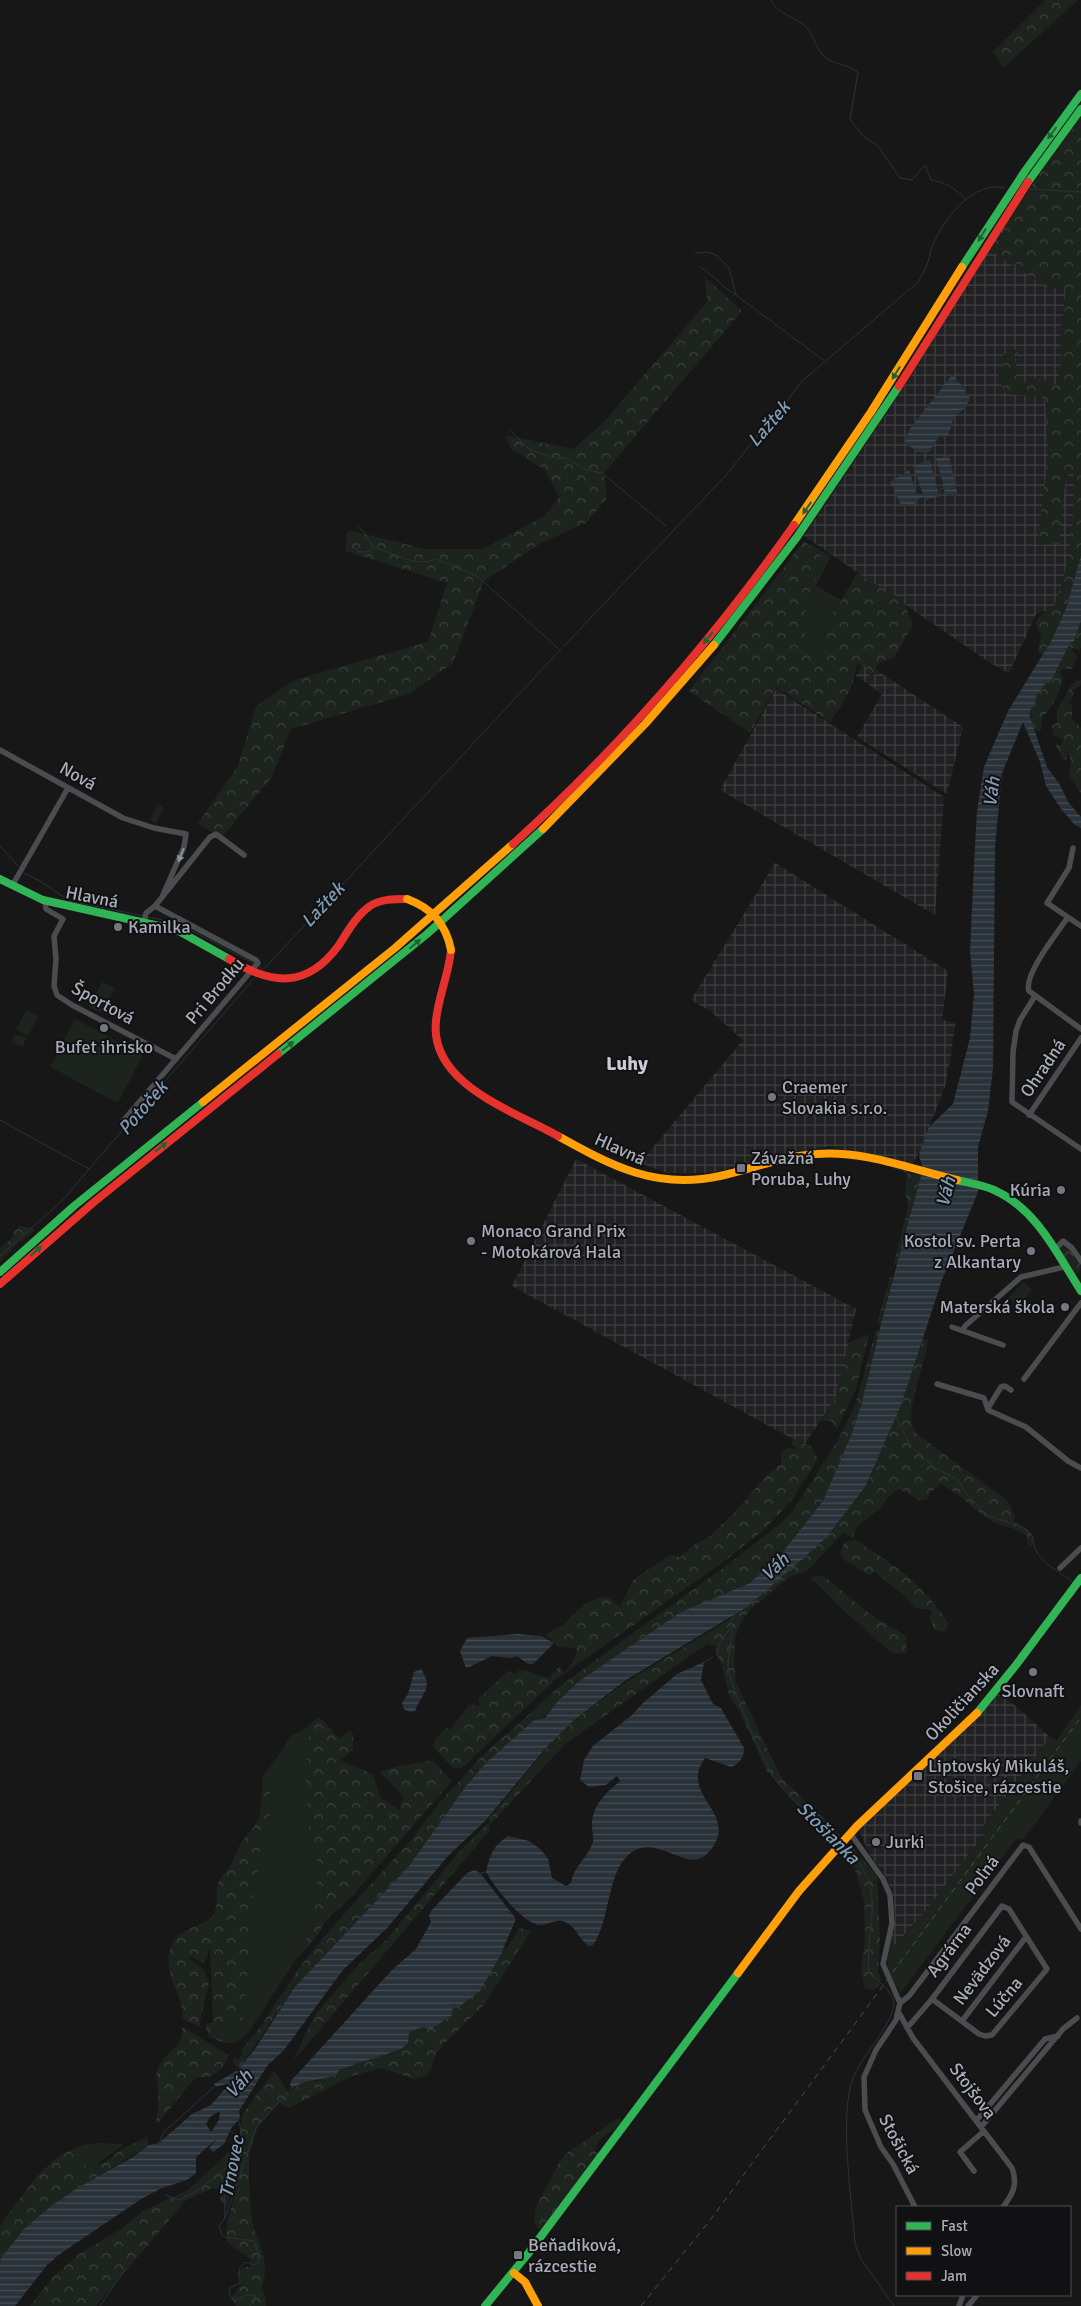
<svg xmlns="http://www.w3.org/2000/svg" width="1081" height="2306" font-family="Signika,sans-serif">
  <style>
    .industrial { fill: url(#industrial-grid) }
    .grass { fill: #1d241e }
    .forest { fill: url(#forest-crowns) }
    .water { fill: url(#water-rules); fill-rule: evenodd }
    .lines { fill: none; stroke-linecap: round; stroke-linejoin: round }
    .stream { stroke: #2a3239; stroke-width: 1 }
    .street { stroke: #4b4c50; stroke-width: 5.5 }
    .fast { stroke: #30b455; stroke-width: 8 }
    .slow { stroke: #ff9f0a; stroke-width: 8 }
    .jam { stroke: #e5322d; stroke-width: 8 }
    .rail { stroke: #4b4c4f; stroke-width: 1; stroke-dasharray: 6 5; stroke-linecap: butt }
    .slow-bridge { stroke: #ff9f0a; stroke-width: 8 }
    .oneway { fill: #206234 }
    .oneway2 { fill: #8c9099 }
    .poi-dot { fill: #757880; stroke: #111113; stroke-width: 2 }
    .labels { text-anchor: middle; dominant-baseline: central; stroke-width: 4; stroke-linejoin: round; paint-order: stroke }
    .street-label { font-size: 18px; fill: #a8adb8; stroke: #111113 }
    .poi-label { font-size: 18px; fill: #a8adb8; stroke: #111113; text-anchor: start }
    .water-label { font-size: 19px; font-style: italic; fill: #7f9bb3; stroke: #111113 }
    .quarter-label { font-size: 20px; font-weight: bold; fill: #c9ccd4; stroke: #111113 }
  </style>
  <defs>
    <pattern id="industrial-grid" width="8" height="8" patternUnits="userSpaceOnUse" patternTransform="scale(1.25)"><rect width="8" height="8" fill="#212123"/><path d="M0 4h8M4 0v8" fill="none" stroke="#3e3f41"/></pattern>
    <pattern id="forest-crowns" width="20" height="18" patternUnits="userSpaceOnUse" patternTransform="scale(1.25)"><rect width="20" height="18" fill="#1d241e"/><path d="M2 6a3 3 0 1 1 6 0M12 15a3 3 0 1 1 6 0" fill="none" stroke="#3b413d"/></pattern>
    <pattern id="water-rules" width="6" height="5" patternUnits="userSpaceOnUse" patternTransform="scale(1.25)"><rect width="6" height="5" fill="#2a3239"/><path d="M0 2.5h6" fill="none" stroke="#464d54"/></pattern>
  </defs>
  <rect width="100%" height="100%" fill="#171717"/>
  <path class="industrial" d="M989,250L1047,287L1066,288L1060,340L1062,353L1059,382L1081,387V624L1043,611L1036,614L1009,673L992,664L804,536L895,401Z
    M864,662L963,727L947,794L857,737L882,694L856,676Z
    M776,689L944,797L935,915L720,790Z
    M775,863L948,971L942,1020L955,1023L951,1056L945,1087L926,1135L927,1153L920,1151L907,1173L833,1146L809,1150L710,1173H667L640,1163L743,1040L710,1011L691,1000Z
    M576,1159L856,1309L835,1399L804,1445L512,1286Z
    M994,1692L1011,1702L1050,1737L981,1829L985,1833L930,1906L895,1945L890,1942L895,1918L893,1893L883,1872L870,1855L857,1826Z"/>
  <path class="grass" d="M804,541L831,556L816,586L841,600L858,572L864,577L851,588L823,654L806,651L804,615L814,596L813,588L822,557Z
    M157,804L164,808L156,823L150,820Z
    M102,982L115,988L102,1013L89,1007Z
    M26,1010L38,1016L28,1036L16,1030Z
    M75,1019L143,1055L118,1103L50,1067Z
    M15,1034L26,1038L23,1047L12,1042Z
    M1024,1282L1032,1290L1017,1306L1008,1298Z
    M552,1693L558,1701C552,1712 547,1718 534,1720L531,1713Z
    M1081,1705V1761L1023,1840L1016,1839L901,1993C888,1972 884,1966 890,1942L895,1945L930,1906L985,1833L981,1829L1050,1737L1057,1740Z
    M309,1726L306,1784L309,1829L317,1858V1881L313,1926L305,1942V1950L295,1961L248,2033C241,2040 232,2046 222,2042L227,2039L225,2033L230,2024L241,2019V2004L247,1992L248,1953L252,1942L250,1936V1918L255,1906L252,1902L259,1866V1853L263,1844V1832L272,1808L269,1797L272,1782L263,1777L291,1736Z
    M96,2143L122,2144V2146L98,2163L96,2158L72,2175L66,2168L85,2151L83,2145Z"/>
  <path class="forest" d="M1045,0H1078L1003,68L993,52Z
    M1081,117V556L1066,609L1043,655L1038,652L1041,635L1035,623L1043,613L1052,612C1066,575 1070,553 1073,513C1074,499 1075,485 1073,470L1066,478L1059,544L1037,545L1048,456L1045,398L1006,394L997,377L1003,367L999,358L1012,349L1018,351L1015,359L1019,382L1027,383L1038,377L1054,385L1058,382L1062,353L1060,340L1066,288L1047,287L989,250L1036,179Z
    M705,277L742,311L604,473L607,498L586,523L541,543L484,581L453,663L409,694L291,729L272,777L221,838L198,823L238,766L256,706L294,680L428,642L447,583L345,551L348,530L426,549H483L546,515L559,497L545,470L511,449L505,435L573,449L602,424L707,302Z
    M804,541L822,557L813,588L814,596L804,615L806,651L823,653L822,627L851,588L864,577L903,600L913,625L894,658L883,661L876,667L877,674L870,677L865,666L857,664C853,690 844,702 830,722L776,687L750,733L689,691Z
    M1081,621V648L1078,650L1072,648V650L1077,657L1072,669L1062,668L1060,674L1063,677C1061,693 1052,707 1042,718L1041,730L1038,731L1033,728L1030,710L1035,704V696L1046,683H1050L1069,645L1074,641Z
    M1081,680V685L1072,691L1074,695L1069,703L1072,705V719L1081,728V793L1069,776L1071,761L1068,753L1066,760L1063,759L1055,744L1062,745V739L1053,735L1052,726L1057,722V711L1072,684Z
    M907,1173L921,1175L897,1265L894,1263L908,1207L905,1191Z
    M20,1226L33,1228L34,1231L16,1245L0,1262V1248L11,1239L13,1232Z
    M1063,1243L1069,1246L1081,1263L1079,1273H1072L1058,1251Z
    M890,1277L893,1278L881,1324L877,1323Z
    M876,1330H879L862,1402L852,1433L823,1501L782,1553L750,1583L681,1612L578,1682L558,1701L552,1693L571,1678L730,1563L781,1523L792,1512L838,1440L855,1406Z
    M869,1334L856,1389L837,1429L831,1421H821L835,1399L848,1343Z
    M923,1338L928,1340C926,1359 907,1408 912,1424C913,1427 915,1431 917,1434L1008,1501L1015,1517L1013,1521L1026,1528L1034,1537L1032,1547L1028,1544L1027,1536C1016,1528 1005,1527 994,1522C975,1512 961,1494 941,1484L931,1492L926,1500H919L900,1489C885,1495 887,1502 877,1511C866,1520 856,1523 853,1538L844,1532L807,1571L789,1577L750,1610L740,1624L735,1639L734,1662L736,1683L782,1779C795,1788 802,1800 814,1810C824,1818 832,1826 840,1835L834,1842L826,1836L766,1770L740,1712L729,1695L721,1663L715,1651L717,1646L707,1644L565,1744L491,1824L488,1820L547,1748L574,1720L628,1681L730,1619L826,1538L865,1487L901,1405Z
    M794,1439L811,1446L818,1459L792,1500L766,1528L726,1560L555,1680L462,1768L454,1769L434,1748L435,1740L446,1728L451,1729L469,1705L480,1706L478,1699L508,1671L516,1674L520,1669L548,1678L560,1666L563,1673C571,1666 575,1660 577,1649L557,1646L546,1635C552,1629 560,1629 565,1623C581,1608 584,1601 607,1596L620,1607L633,1580L670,1555L680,1557L697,1543L709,1537L736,1511L766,1476L781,1464V1453L787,1448L798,1450L791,1444Z
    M856,1540C894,1565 925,1585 949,1624L944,1632L934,1630L930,1617L932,1610L915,1608C905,1592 888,1586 876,1572L869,1575L843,1559L840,1554L844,1542Z
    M824,1576L870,1614L906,1636L907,1653L893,1654L841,1608L810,1577Z
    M531,1713L534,1720L486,1763L438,1825L409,1866L294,1988L239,2069L233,2062L234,2057L238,2059L243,2054L241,2050L259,2029L299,1968L329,1931L410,1841L440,1802L486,1752Z
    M317,1717L323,1720L339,1739L349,1731L353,1734V1750L340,1760L373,1774L380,1797L399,1810L403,1796L380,1772L396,1767L432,1760L452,1781L353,1895L326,1920L317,1936L305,1950V1942L313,1926L317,1881V1858L309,1829L306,1784L309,1726Z
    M263,1777L272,1781L269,1797L272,1808L263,1832V1844L259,1853V1866L252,1902L255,1906L250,1918V1936L252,1942L248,1953L247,1992L241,2004L242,2020L230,2024L225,2033L228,2039L222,2042L209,2037L205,2025L213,2022L210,1945L207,1958L203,1963L190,1956L189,1959L203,1968L209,1983L199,2026L183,2020C184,1995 161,1972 171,1947C178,1928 196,1929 210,1919C220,1910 215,1895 218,1883C220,1876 228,1871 231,1864C235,1857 238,1847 243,1840C248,1833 255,1828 258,1819C262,1806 262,1790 263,1777Z
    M489,1822L490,1830L293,2061L314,2016L357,1966L387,1939L460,1851Z
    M853,1848L877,1876L880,1939L878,1972C883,1979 880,1983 875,1990L865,1989L861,1971L865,1939L864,1901L855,1869L845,1856Z
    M519,1928L531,1931L484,2005L442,2046L435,2056L430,2072L426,2076L414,2079L382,2068L370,2071L352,2076L289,2108L279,2103L257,2128L249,2155V2184L252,2222L264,2257L265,2275L262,2287L266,2300V2306H236L231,2297L241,2285L237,2274L242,2268L251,2266L250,2259L226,2241L227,2223L236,2189L232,2187L227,2207L221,2202L219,2189L213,2188L186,2200L96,2306H30L52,2278L79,2254L121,2229L143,2211L188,2190L220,2161L239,2141L242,2115L274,2071L289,2093L299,2084L317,2081L339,2070L371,2060L409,2032L423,2027L452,2009L455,2004L480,1991L504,1947L507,1948Z
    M182,2027L229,2055L222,2068L212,2076L196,2078L189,2085L158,2123L156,2122C158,2112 159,2102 158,2091C158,2084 155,2076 158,2068C165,2050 184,2049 182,2027Z
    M620,2117L622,2123L598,2141L595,2150L599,2154L540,2230L534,2224L536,2207L560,2161L568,2152Z
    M147,2136L149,2145L51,2206L24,2229L0,2260V2226L5,2218L37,2176L52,2162L63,2154L83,2145L85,2151L66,2168L72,2175L96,2158L99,2165C108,2161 114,2154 123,2149C131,2144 139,2142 147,2136Z"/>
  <path class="water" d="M953,374L970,398C965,410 962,409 955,417C950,424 951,433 945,440L941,434L929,452H917L905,442L909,430Z
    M949,456L958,496H946L936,458Z
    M930,460L939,496L925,500L924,497L918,499L917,503L902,507L890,482L909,470L917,495L923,494L913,466Z
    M1081,556V621L1074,641L1069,645L1050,683H1046L1036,696L1035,705L1030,710V717L1047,767L1060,785L1068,802L1081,817V828L1074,824L1061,809L1046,786L1040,762L1023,722L1002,773L995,847L993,1068L988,1111L978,1147V1192L942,1280L901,1405L865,1487L826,1538L747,1607L626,1680L574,1720L544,1750L486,1820L449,1855L387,1928L343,1970L284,2050L267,2066L239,2111L240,2118L232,2127L224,2144L213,2152L209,2148L218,2138L196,2157V2173L187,2180L162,2188L141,2199L60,2254L47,2265L15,2306H0V2260L24,2229L51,2206L76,2189L133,2157L149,2145L159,2143L192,2114L211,2105L230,2083L216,2087L214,2084L238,2070L255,2049L294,1988L409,1866L467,1785L486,1763L534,1720L545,1718L558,1701L578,1682L681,1612L750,1583L782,1553L823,1501L852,1433L862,1402L881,1324L920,1179L923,1168L919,1156L920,1151L929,1127L953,1104L970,1038L974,994L970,951L974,865L977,811L984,767L1008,711L1050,643L1066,609ZM220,2111L219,2120L211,2132L206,2124L210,2117Z
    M518,1634L541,1636L554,1643L533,1664H528L517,1656L511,1658L492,1656L469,1667L466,1668L460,1651L467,1638Z
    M704,1662L701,1680L713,1704L721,1708L744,1748C744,1758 740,1763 731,1767L705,1758C678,1795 738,1812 712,1848C690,1880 661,1833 632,1852C606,1870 611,1920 593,1945L589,1946C579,1940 576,1926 565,1922C555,1918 548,1926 539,1925C521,1922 495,1887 486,1872C490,1855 493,1846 508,1836L529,1841L540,1849L548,1858L552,1878L566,1886L571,1883C573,1868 586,1859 592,1845C595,1838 592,1834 592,1826C592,1805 605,1794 620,1781L617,1776L606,1785L589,1787L580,1780L584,1760L593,1746L632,1715L643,1703L677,1674Z
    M421,1669C434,1689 422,1692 415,1711L410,1712L404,1709L402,1703L408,1694L414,1672Z
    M475,1870L480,1873L516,1919L500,1956L480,1991L460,2006L455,2004L452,2009V2015L431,2029L423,2027L409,2032L408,2043L401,2049L339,2070L336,2075C321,2080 305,2080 292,2088L290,2085L291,2081L392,1970L416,1949L431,1922L429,1916L431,1911L467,1873Z"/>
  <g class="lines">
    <path class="stream" d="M771,0C776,14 797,17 807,28C816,37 815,52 829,60C839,65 848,65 858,72L850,119L862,135L878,146L900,178L912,180L925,165L931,180C944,182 958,189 966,200
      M1030,189L1081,192
      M695,253L708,252L716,255L729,268L736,295L823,360
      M700,267C714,275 722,287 736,295
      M511,431L528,448L534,451L559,459L565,458L587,470L602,473L666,526
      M939,496L940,489L944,488
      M358,527L365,533L374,548C393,552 415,568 436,559L477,576L559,649
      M352,545L359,552H366L373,549
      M564,646L727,474L776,412L785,408L787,401L801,382L917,283C921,277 925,270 928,262C930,255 931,247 935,240C947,215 975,180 1005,188
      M0,846L19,867
      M24,873L40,881L70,901L144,916
      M148,917L177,923L255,964
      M259,966L263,970L561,649
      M0,1120L89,1169L256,976
      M0,1256L62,1201L89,1169
      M896,1415L900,1426L911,1446L936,1469L957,1479L966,1493L986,1515L1014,1524L1027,1530L1033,1537C1033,1560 1056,1569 1073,1582
      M735,1614C730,1621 733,1625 732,1632C731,1644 728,1655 728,1666C729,1684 766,1769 778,1783C794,1804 820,1823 839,1841
      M717,1655L719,1644L731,1627
      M703,1663L713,1657
      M844,1846C890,1890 865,1919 869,1972L888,1990L894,2000C895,2025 858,2058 851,2084C840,2127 852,2199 855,2244L861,2259L894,2306
      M479,1874L486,1872
      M238,2119L241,2130V2143L224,2188L225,2218L219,2226L222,2235L225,2237L254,2241L259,2256L258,2263L254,2265L246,2262C236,2268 240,2274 240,2283L230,2288L229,2296L235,2301L246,2295H255L254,2302L249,2306
      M159,2144L163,2133L216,2085
      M166,2195L179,2200L198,2190L226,2168L238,2142L235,2135L231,2131
      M225,2218L257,2126L292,2088
      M100,2306L126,2268"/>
    <path class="street" d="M0,750L123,818L154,828L186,834L184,847L162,897
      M1073,848L1069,868L1047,903L1081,926
      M12,886L68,788
      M45,901L46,909L63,919L54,936L56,959L54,986L57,995L72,1005L176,1059
      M155,906L210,837L216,834L244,855
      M1068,917C1058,932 1023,975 1029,991L1081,1029
      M1035,996L1020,1020L1016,1031L1013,1052L1012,1102L1081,1149
      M1029,1115L1081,1038
      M123,1121L258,963L256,960L155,906L146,913L144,922
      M1054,1250L1063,1241L1072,1248L1081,1261
      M952,1327L1003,1345
      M963,1330L965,1326L1021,1277L1064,1267
      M1024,1379L1081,1303
      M937,1384L984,1398L988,1410L1026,1427L1068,1461L1081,1468
      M988,1408L1001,1387L1005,1386L1011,1390
      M1060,1568L1081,1548
      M1081,1821V1823
      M850,1833L883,1879L890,1895L892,1923L883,1964L900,2003L896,2020L876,2050L864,2077L865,2110L881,2147L893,2164L915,2207
      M900,2003L909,1996L1023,1845L1029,1847L1081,1929
      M899,2013L913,2038L1012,2168C1018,2184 1013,2194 1003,2207
      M962,2021L1026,1937
      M907,2028L932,1999L1002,1906L1009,1909L1047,1969L992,2035L985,2036L979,2034L932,1999
      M976,2121L1045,2039L1058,2036
      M981,2127L1063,2029L1077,2018
      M974,2171L960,2152L984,2131
      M959,2306L963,2295
      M968,2306L977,2295"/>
    <path class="fast" d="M1028,182L1081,109
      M962,267L1025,171L1081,94
      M714,645L797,537L899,386
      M0,879L43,900L177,930L229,959
      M278,1054L427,934L543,829
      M957,1180C969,1183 983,1185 994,1190C1037,1209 1057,1254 1081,1291
      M0,1272L74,1206L203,1102
      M977,1713L1016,1665L1081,1578
      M485,2306L527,2255L738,1973"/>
    <path class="slow" d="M794,525L871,412L962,267
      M543,829L645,724L714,645
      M203,1102L395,948L513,844
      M558,1136C612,1166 656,1190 720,1176C752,1169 783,1156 816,1154C863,1150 911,1169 957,1180
      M738,1973L799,1891L857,1826L977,1713
      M514,2273L525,2282L538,2306"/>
    <path class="jam" d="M899,386L1028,182
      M513,844C618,749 712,641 794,525
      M451,950C449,974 438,997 436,1021C429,1084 514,1111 558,1136
      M229,959C272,985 307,989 339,945C348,931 356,916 370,906C381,899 394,899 407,899
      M0,1284L94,1202L278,1054"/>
    <path class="rail" d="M641,2306L711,2219L1081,1717"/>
    <path class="slow-bridge" d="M407,899C432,908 446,924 451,950"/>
  </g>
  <defs><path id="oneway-solid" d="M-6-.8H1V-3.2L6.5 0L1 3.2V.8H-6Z" transform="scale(1.25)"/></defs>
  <g class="oneway">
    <use href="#oneway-solid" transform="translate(1052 133) rotate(127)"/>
    <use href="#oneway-solid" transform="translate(982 235) rotate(122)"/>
    <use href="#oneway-solid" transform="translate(896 373) rotate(122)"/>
    <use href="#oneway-solid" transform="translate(807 508) rotate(125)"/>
    <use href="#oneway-solid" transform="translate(708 638) rotate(129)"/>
    <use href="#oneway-solid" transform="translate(415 944) rotate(-40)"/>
    <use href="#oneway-solid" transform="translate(288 1046) rotate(-38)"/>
    <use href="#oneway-solid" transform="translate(161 1147) rotate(-38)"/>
    <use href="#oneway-solid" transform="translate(36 1251) rotate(-42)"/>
  </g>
  <use class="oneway2" href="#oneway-solid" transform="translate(181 855) rotate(112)"/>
  <g class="poi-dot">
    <circle cx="118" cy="927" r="5"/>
    <circle cx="104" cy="1028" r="5"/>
    <circle cx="772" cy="1097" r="5"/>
    <rect x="736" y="1163" width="10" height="10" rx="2.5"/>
    <circle cx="1061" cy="1190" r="5"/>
    <circle cx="471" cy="1241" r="5"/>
    <circle cx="1031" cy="1251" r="5"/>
    <circle cx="1065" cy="1307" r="5"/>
    <circle cx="1033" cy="1672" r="5"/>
    <rect x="913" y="1771" width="10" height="10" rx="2.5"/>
    <circle cx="876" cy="1842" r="5"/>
    <rect x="513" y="2250" width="10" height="10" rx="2.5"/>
  </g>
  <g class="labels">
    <g class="street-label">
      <text transform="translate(78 776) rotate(29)">Nová</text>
      <text transform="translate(92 897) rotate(11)">Hlavná</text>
      <text transform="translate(215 991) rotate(-50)">Pri Brodku</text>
      <text transform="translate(103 1003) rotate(29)">Športová</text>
      <text transform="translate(1043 1068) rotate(-56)">Ohradná</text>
      <text transform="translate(620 1149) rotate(24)">Hlavná</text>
      <text transform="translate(962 1702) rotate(-47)">Okoličianska</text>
      <text transform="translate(982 1875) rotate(-53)">Poľná</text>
      <text transform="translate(949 1950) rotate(-53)">Agrárna</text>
      <text transform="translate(982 1970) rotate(-53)">Nevädzová</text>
      <text transform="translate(1004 1997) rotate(-50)">Lúčna</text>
      <text transform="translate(973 2091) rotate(53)">Stojšova</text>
      <text transform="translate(899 2144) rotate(62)">Stošická</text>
    </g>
    <g class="poi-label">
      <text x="128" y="927">Kamilka</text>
      <text x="104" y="1047" text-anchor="middle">Bufet ihrisko</text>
      <text x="782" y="1087">Craemer<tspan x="782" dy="21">Slovakia s.r.o.</tspan></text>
      <text x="751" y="1158">Závažná<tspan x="751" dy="21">Poruba, Luhy</tspan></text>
      <text x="1051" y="1190" text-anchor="end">Kúria</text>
      <text x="481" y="1231">Monaco Grand Prix<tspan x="481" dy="21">- Motokárová Hala</tspan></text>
      <text x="1021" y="1241" text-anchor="end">Kostol sv. Perta<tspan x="1021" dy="21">z Alkantary</tspan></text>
      <text x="1055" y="1307" text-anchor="end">Materská škola</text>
      <text x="1033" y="1691" text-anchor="middle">Slovnaft</text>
      <text x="928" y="1766">Liptovský Mikuláš,<tspan x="928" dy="21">Stošice, rázcestie</tspan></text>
      <text x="886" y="1842">Jurki</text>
      <text x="528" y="2245">Beňadiková,<tspan x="528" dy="21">rázcestie</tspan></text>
    </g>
    <g class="water-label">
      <text transform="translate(769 424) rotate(-49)">Lažtek</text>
      <text transform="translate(992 792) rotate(-83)">Váh</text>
      <text transform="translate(323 905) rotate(-47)">Lažtek</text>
      <text transform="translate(143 1108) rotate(-49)">Potoček</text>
      <text transform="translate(946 1192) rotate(-75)">Váh</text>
      <text transform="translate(775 1567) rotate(-44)">Váh</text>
      <text transform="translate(828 1833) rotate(45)">Stošianka</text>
      <text transform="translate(239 2084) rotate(-48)">Váh</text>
      <text transform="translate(232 2167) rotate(-79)">Trnovec</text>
    </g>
    <g class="quarter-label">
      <text x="627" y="1063">Luhy</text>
    </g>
  </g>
  <rect x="896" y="2206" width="175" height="90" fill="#111113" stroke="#4d4f55"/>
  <rect x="906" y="2222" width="25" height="8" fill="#30b455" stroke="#4d4f55"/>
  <text x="941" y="2231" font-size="15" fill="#a8adb8">Fast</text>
  <rect x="906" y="2247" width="25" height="8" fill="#ff9f0a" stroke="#4d4f55"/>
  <text x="941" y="2256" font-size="15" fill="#a8adb8">Slow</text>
  <rect x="906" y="2272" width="25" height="8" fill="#e5322d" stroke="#4d4f55"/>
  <text x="941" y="2281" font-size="15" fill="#a8adb8">Jam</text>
</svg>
